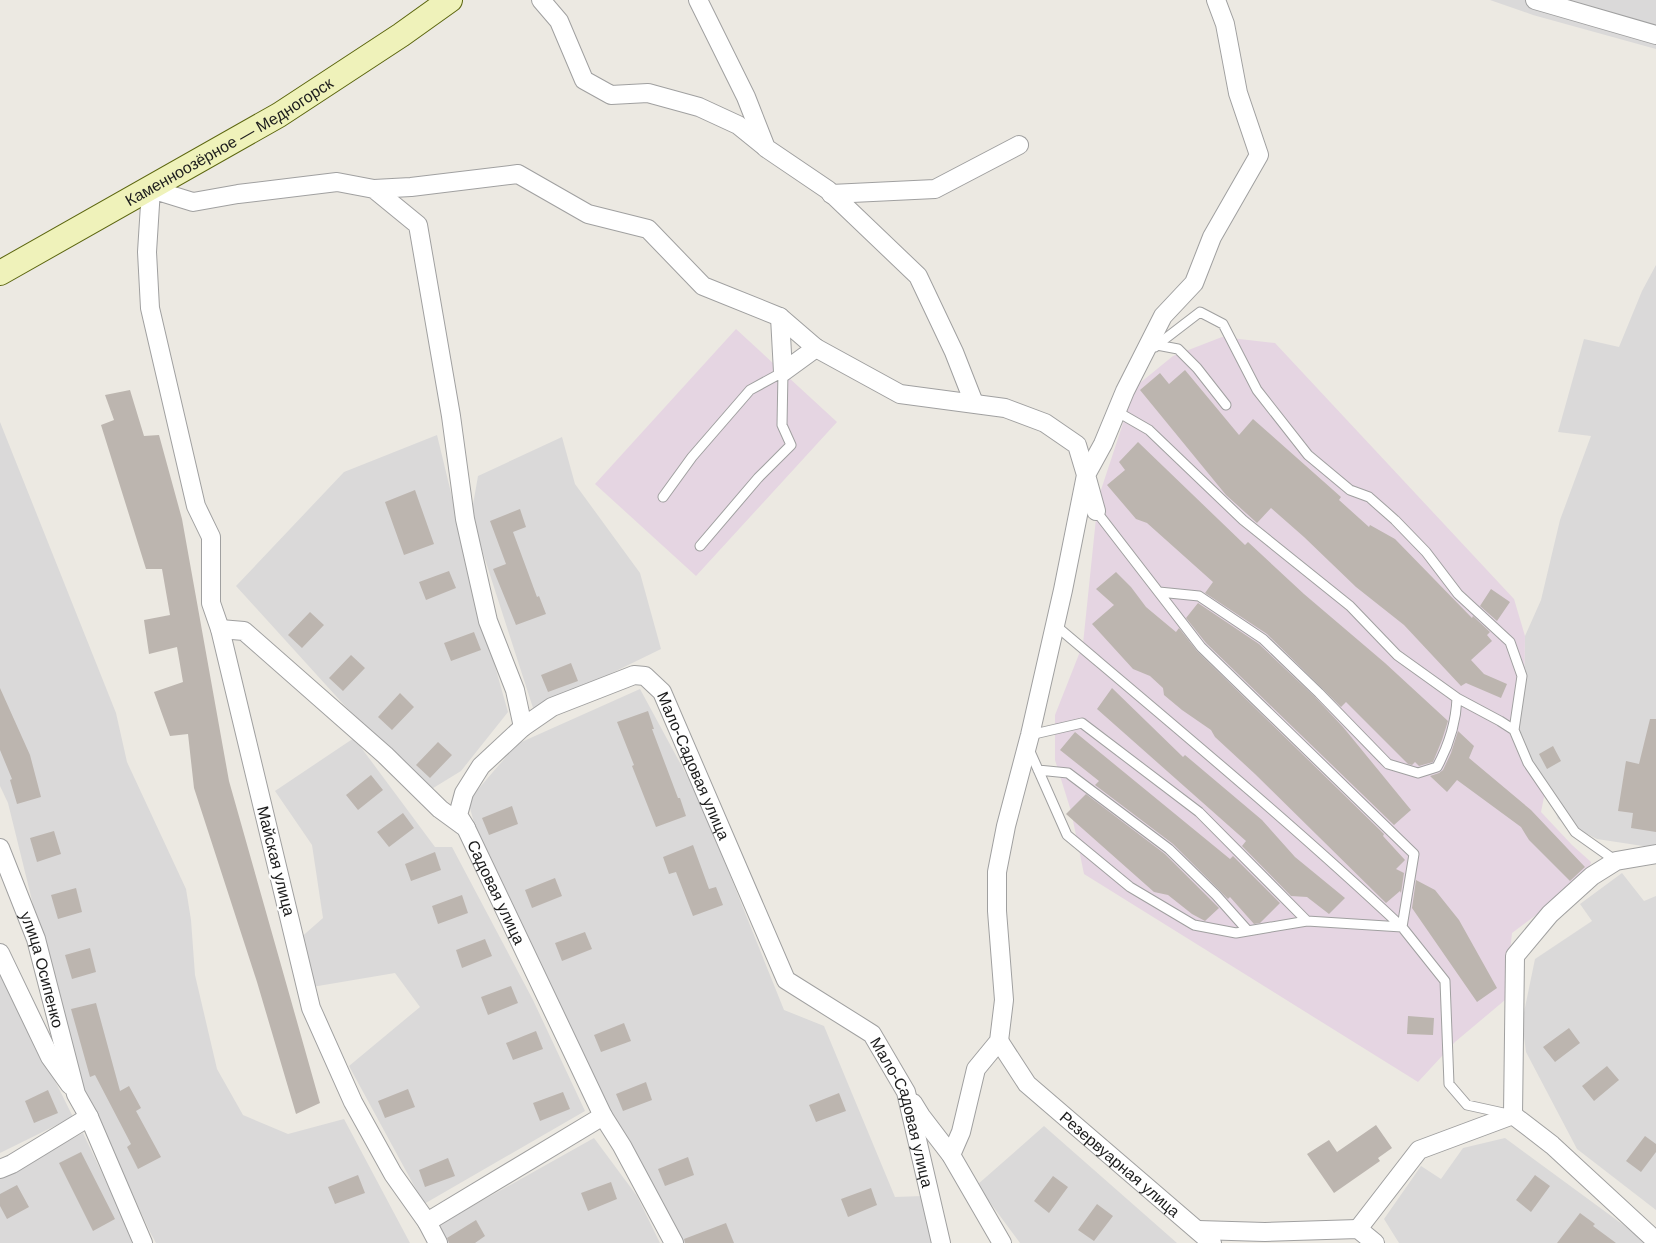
<svg xmlns="http://www.w3.org/2000/svg" width="1656" height="1243" font-family="Helvetica,sans-serif">
  <style>
    .residential { fill: #dad9d9 }
    .industrial { fill: #e5d5e2 }
    .building { fill: #bcb5af }
    .lines { fill: none; stroke-linecap: round; stroke-linejoin: round }
    .service-casing { stroke: #a0a0a0; stroke-width: 11 }
    .minor-casing { stroke: #a0a0a0; stroke-width: 20 }
    .secondary-casing { stroke: #5c660f; stroke-width: 26 }
    .service { stroke: #fff; stroke-width: 9 }
    .minor { stroke: #fff; stroke-width: 18 }
    .secondary { stroke: #eff2ba; stroke-width: 24 }
    .labels { text-anchor: middle; dominant-baseline: central; stroke-width: 4.5; stroke-linejoin: round; paint-order: stroke }
    .street-label { font-size: 16px; fill: #1c1c1c; stroke: #fff }
  </style>
  <rect width="100%" height="100%" fill="#ece9e2"/>
  <path class="residential" d="M1490,0H1656V49L1533,15Z
    M1656,265V848L1597,839L1558,819L1546,787L1515,748L1524,697L1525,636L1541,600L1560,520L1591,436L1558,432L1584,339L1619,347L1642,291Z
    M0,422L116,713L127,762L186,889L191,920L195,975L217,1069L243,1115L288,1134L344,1119L410,1243H156L150,1232L72,1063L8,803L0,786Z
    M437,435L481,617L508,712L461,771L430,790L345,706L236,586L344,472Z
    M562,437L575,484L640,573L661,649L534,711L471,516L478,476Z
    M640,689L699,798L784,1010L824,1026L895,1197L923,1196L940,1243H684L661,1200L621,1135L483,855L468,801L517,744Z
    M354,738L435,847H452L533,1000L585,1111L424,1204L349,1066L420,1007L395,973L312,987L298,940L323,918L312,845L275,791Z
    M1622,873L1644,901L1656,896V1210L1577,1149L1526,1052L1522,1022L1535,959L1592,921L1580,904Z
    M0,970L73,1117L0,1153Z
    M1044,1126L1177,1243H1020L977,1185Z
    M83,1133L135,1243H0V1177Z
    M594,1138L637,1196L660,1243H444L435,1227Z
    M1505,1138L1648,1243H1399L1384,1219L1421,1166L1441,1179L1463,1148Z"/>
  <path class="industrial" d="M736,329L837,422L696,576L595,484Z
    M1222,337L1275,343L1514,599L1525,636L1524,697L1515,748L1546,787L1541,812L1572,845L1591,862L1587,877L1512,933L1505,1000L1455,1042L1418,1082L1084,874L1071,811L1055,760V715L1083,644L1098,499L1135,387L1173,356Z"/>
  <path class="building" d="M1185,370L1239,435L1253,419L1341,497L1339,500L1369,527L1370,525L1395,539L1472,618L1473,616L1490,632L1487,635L1492,641L1471,660L1484,674L1507,684L1501,698L1466,683L1461,686L1404,625L1356,587L1304,537L1271,508L1257,523L1226,495L1140,390L1160,373L1169,384Z
    M130,390L144,436L159,435L182,519L229,781L320,1103L296,1114L257,982L194,788L188,734L170,736L154,692L183,682L177,647L149,654L144,620L170,615L162,569H146L101,425L114,420L105,395Z
    M1138,442L1245,545L1248,542L1304,594L1385,663L1448,721L1442,740L1433,762L1419,766L1415,762L1412,765L1408,764L1346,702L1341,707L1267,634L1205,593L1213,582L1147,523L1136,519L1107,485L1125,470L1119,462Z
    M415,490L434,544L404,555L385,502Z
    M520,509L526,527L513,532L537,597L539,596L546,614L516,625L493,569L506,564L490,521Z
    M449,571L456,588L426,600L419,582Z
    M1116,572L1131,587L1146,607L1176,632L1179,628L1197,651L1384,834L1383,836L1405,860L1396,869L1404,873L1401,893L1400,891L1386,903L1255,774L1215,737L1211,730L1182,710L1164,695L1163,688L1150,676L1133,669L1092,624L1114,605L1096,589Z
    M1491,589L1510,602L1497,621L1480,606Z
    M1198,603L1259,644L1315,697L1343,727L1411,810L1394,825L1206,643L1186,618Z
    M310,612L324,625L302,648L288,635Z
    M474,632L481,650L451,661L444,643Z
    M351,655L365,668L343,691L329,678Z
    M571,663L578,681L548,692L541,675Z
    M0,688L30,755L41,797L17,804L10,780L12,779L0,750Z
    M1112,688L1183,757L1185,755L1262,820L1295,857L1345,898L1329,914L1307,897L1291,896L1242,846L1246,841L1097,709Z
    M400,693L414,707L392,730L378,717Z
    M648,711L654,729H652L678,798H680L686,816L656,827L632,766L634,765L617,722Z
    M1650,719H1656V832L1631,828L1633,813L1618,811L1626,761L1639,764Z
    M1458,731L1474,746L1469,758L1531,810L1585,867L1570,881L1529,840L1521,827L1457,780L1447,792L1430,776L1439,773L1443,770L1451,753Z
    M1075,732L1230,859L1233,856L1280,903L1260,923L1254,924L1230,897L1228,899L1173,844L1095,785L1099,781L1060,750Z
    M438,742L452,755L430,778L416,765Z
    M1553,746L1561,761L1547,769L1539,754Z
    M371,775L383,790L358,810L346,795Z
    M1086,794L1165,854L1219,908L1205,921L1192,914L1168,895L1154,892L1066,814Z
    M512,806L518,824L489,835L482,818Z
    M403,813L414,828L389,847L377,832Z
    M54,831L61,854L37,862L30,838Z
    M693,845L709,889L716,887L723,905L693,916L676,872L669,874L663,857Z
    M435,852L441,870L411,881L405,864Z
    M555,878L562,896L532,908L525,890Z
    M1416,880L1435,890L1459,920L1497,988L1477,1002L1412,908Z
    M76,888L82,912L58,919L51,895Z
    M462,895L468,913L438,924L432,906Z
    M585,932L592,949L562,961L555,943Z
    M485,939L492,956L462,968L456,950Z
    M90,948L96,972L72,979L65,955Z
    M511,986L518,1003L488,1015L481,997Z
    M96,1003L120,1091L129,1086L141,1108L136,1111L161,1157L138,1169L127,1147L131,1144L95,1075L90,1077L71,1009Z
    M1408,1016L1434,1018L1433,1035L1407,1034Z
    M624,1023L631,1041L601,1052L594,1035Z
    M1569,1028L1580,1043L1555,1062L1543,1047Z
    M536,1031L543,1049L513,1060L506,1043Z
    M1607,1066L1619,1080L1594,1101L1582,1086Z
    M646,1082L652,1100L623,1111L616,1094Z
    M408,1089L415,1107L385,1118L378,1101Z
    M48,1090L58,1113L34,1123L25,1101Z
    M563,1092L570,1109L540,1121L533,1103Z
    M839,1093L846,1111L816,1122L809,1105Z
    M1376,1125L1392,1148L1378,1158L1380,1161L1334,1193L1307,1154L1329,1140L1337,1152Z
    M1645,1136L1656,1144V1152L1641,1172L1626,1161Z
    M81,1152L115,1219L93,1231L59,1163Z
    M688,1157L694,1175L665,1186L658,1169Z
    M448,1158L455,1176L425,1187L419,1170Z
    M358,1175L365,1193L335,1204L328,1187Z
    M1535,1175L1550,1186L1531,1212L1516,1200Z
    M1053,1176L1068,1187L1049,1213L1034,1201Z
    M611,1182L617,1199L588,1211L581,1193Z
    M17,1185L29,1207L7,1219L0,1206V1194Z
    M871,1188L877,1205L848,1217L841,1199Z
    M1097,1204L1113,1216L1094,1241L1078,1230Z
    M1580,1213L1595,1224L1593,1226L1616,1243H1557Z
    M476,1220L485,1236L475,1243H449L447,1238Z
    M726,1223L734,1243H685L684,1239Z"/>
  <g class="lines">
    <g class="service-casing">
      <path id="service" d="M1157,345L1200,312L1223,324L1257,390L1308,455L1350,490L1369,497L1395,520L1426,552L1458,594L1510,642L1522,676L1514,730
        M1155,347L1157,345L1178,349L1197,368L1226,405
        M1116,411L1149,430L1243,520L1350,606L1397,655L1457,698
        M663,497L692,457L750,390L783,372L782,425L791,445L758,478L700,546
        M1096,511L1201,647L1414,854L1402,927L1445,981L1449,1084L1467,1105L1508,1114
        M1159,592L1199,596L1263,639L1319,693L1388,764L1418,773L1437,767C1449,745 1456,723 1457,698L1500,721L1514,730L1528,763L1575,832L1616,861
        M1030,735L1082,723L1199,812L1307,921
        M1028,747L1067,835L1130,887L1194,925L1236,933L1307,921L1402,927C1290,822 1172,724 1055,625
        M1038,770L1068,773L1169,849L1216,895L1248,931"/>
    </g>
    <g class="minor-casing">
      <g id="minor">
        <path d="M541,0L559,21L584,80L611,95L648,93L699,107L738,125L764,146"/>
        <path d="M698,0L746,97L766,148L828,190L918,276L954,352L974,403"/>
        <path d="M1535,0L1656,35"/>
        <path d="M374,189L411,187L518,174L588,214L648,229L703,286L780,317L816,348L900,394L1005,408L1045,423L1077,445L1086,475L1063,590L1030,735L1006,826L997,872V911L1004,1000L999,1041L976,1069L961,1132L951,1155"/>
        <path d="M831,194L935,189L1019,145"/>
        <path d="M780,317L783,372L816,348"/>
        <path d="M1096,511L1086,475L1103,444L1125,391L1163,316L1194,283L1212,237L1259,155L1238,93L1225,24L1216,0"/>
        <path id="s1" d="M220,629L244,631L385,755L440,809L466,828L603,1116L622,1146L674,1243"/>
        <path d="M466,828L458,815L464,793L481,766L523,727"/>
        <path id="s2" d="M0,848L36,939L76,1094L89,1117L143,1243"/>
        <path d="M0,953L50,1057L70,1085"/>
        <path id="s3" d="M999,1041L1027,1084L1212,1243"/>
        <path d="M913,1103L921,1116L951,1155L1002,1243"/>
        <path d="M1513,1115L1515,956L1550,914L1592,876L1616,861L1656,854"/>
        <path d="M1513,1115L1552,1145L1656,1241"/>
        <path d="M0,1169L12,1164L89,1117"/>
        <path d="M427,1222L603,1116"/>
        <path d="M1358,1229L1419,1150L1513,1115"/>
        <path d="M1198,1230L1265,1232L1358,1229L1375,1243"/>
        <path id="s4" d="M438,1243L427,1222L393,1174L353,1102L311,1008L220,629L211,603V537L196,506L150,308L147,252L151,189L193,202L238,194L337,182L374,189L418,225L451,416L465,519L488,621L515,690L523,727L552,707L634,675L645,676L662,692L786,980L872,1034L906,1092L941,1243"/>
      </g>
    </g>
    <g class="secondary-casing">
      <g id="secondary">
        <path id="s5" d="M0,273L279,115L401,35L450,0"/>
      </g>
    </g>
    <use href="#service" class="service"/>
    <use href="#minor" class="minor"/>
    <use href="#secondary" class="secondary"/>
  </g>
  <g class="labels">
    <g class="street-label">
      <text stroke="none"><textPath href="#s5" startOffset="264">Каменноозёрное — Медногорск</textPath></text>
      <text stroke="none"><textPath href="#s4" startOffset="2144">Мало-Садовая улица</textPath></text>
      <text transform="translate(276 861) rotate(76)">Майская улица</text>
      <text stroke="none"><textPath href="#s1" startOffset="392">Садовая улица</textPath></text>
      <text stroke="none"><textPath href="#s2" startOffset="129">улица Осипенко</textPath></text>
      <text stroke="none"><textPath href="#s4" startOffset="2564">Мало-Садовая улица</textPath></text>
      <text stroke="none"><textPath href="#s3" startOffset="174">Резервуарная улица</textPath></text>
    </g>
  </g>
</svg>
